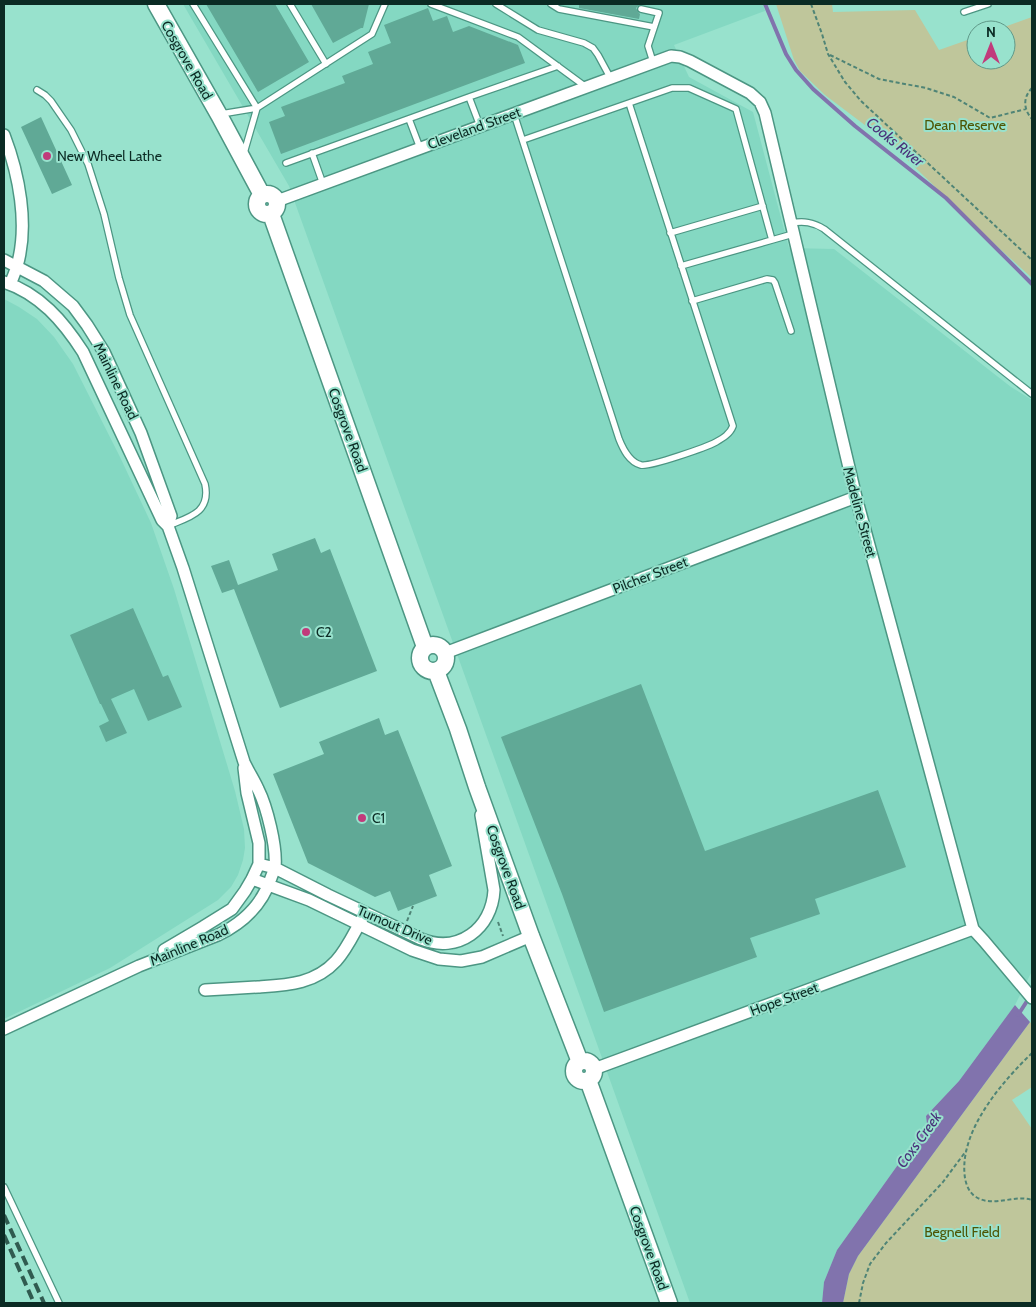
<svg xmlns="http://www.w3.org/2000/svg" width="1036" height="1307" font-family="Cabin,sans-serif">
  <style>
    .built { fill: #84d8c2 }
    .green { fill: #bfc69b }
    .water { fill: #8173ad }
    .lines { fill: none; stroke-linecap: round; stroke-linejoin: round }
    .stream { stroke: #8173ad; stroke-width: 4 }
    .building { fill: #60a996 }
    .service-casing { stroke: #4c9683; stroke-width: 8 }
    .minor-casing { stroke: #4c9683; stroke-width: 14 }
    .secondary-casing { stroke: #4c9683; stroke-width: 19 }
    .path { stroke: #4f8476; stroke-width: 2; stroke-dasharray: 4 2.5; stroke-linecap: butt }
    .service { stroke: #fff; stroke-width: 5.5 }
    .minor { stroke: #fff; stroke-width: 11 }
    .secondary { stroke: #fff; stroke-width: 16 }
    .rail { stroke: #305b50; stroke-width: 4; stroke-dasharray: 10 5; stroke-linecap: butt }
    .poi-dot { fill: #c13b7b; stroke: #98e2cd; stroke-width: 2 }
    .labels { text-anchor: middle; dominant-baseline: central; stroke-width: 4; stroke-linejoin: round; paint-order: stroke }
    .street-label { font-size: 14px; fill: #0b2b24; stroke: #98e2cd }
    .park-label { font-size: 14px; fill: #4e5504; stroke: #98e2cd }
    .poi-label { font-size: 14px; fill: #0b2b24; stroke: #98e2cd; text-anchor: start }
    .water-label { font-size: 15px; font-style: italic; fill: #49327a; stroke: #98e2cd }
  </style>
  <rect width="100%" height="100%" fill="#98e2cd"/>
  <path class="built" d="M183,4H763L765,11L674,45L689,77L753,112L789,248L834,249L1011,387L1032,400V971L1015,1005L959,1081L926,1116L927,1124L837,1250L824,1282L822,1303H690L289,186Z
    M4,299L19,307L37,319L54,337L73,364L120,457L151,523L174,589L235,791L244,829L245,848L243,860L238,875L231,887L218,900L110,968L4,1019Z"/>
  <path class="green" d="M776,4H832L833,12L915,10L939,50L976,37V60H1006V30H996L1032,17V278L989,239L894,147L825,95L800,71L794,60Z
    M1030,1022L1032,1024V1087L1012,1100L1032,1129V1303H843L849,1274L858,1256Z"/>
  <path class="water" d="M1015,1005L1030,1022L858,1256L849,1274L843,1303H822L824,1282L837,1250L927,1124L926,1116L959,1081Z"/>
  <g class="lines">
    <path class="stream" d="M765,4L786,54L796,70L813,89L855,126L946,198L1032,284
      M1018,1015L1029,998"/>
  </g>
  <path class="building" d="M206,4H275L309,62L258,92Z
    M311,4H369L363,28H361L333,43Z
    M579,4H641L638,6L636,8L638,12L640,14L639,19L579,8Z
    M428,8L433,21L447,16L453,32L469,26L518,45L525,63L281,154L269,122L285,116L281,107L345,83L342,76L373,64L368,52L391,43L384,25Z
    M41,117L72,185L52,194L21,127Z
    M315,538L321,553L330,549L377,671L280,708L234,589L222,593L211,566L229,560L238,585L278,570L272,554Z
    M133,608L163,677L168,675L182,707L148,721L134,689L111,699L127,733L106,742L99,726L109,721L101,704H100L70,635Z
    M641,684L705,851L878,790L906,867L815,899L820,914L750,938L757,957L604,1012L562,894L501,737Z
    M379,718L385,735L398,730L452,866L429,875L437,896L398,911L390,891L375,897L308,863L273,774L324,754L319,742Z"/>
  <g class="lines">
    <g class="service-casing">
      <path id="service" d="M193,4L257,108L372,34L385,4
        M290,4L326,64
        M431,4L518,37L586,87
        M496,4L538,30L584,43L593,48L598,55L611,79
        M551,4L559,9L654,27
        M641,9L659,13L648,46L653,62
        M964,12L988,4
        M37,90L45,95L51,101L62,117L71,130L88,164L104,214L119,278L130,315L205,484C211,512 190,517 170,525
        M469,97L480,126
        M221,114L257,108L244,153
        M514,114L619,439C623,449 629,462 641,465C650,467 707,447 716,442C723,438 730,434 733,426L629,103
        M409,119L420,148
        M523,140L672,88H689L736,109L772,240L793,234
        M312,153L323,184
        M286,163L469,97L558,66
        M791,223C804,221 813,222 824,229L1032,394
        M670,233L763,206
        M681,266L772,240
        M692,301L767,279L773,280L775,283L791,331
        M4,1187L59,1303"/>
    </g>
    <g class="minor-casing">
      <path id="minor" d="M4,135C19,174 29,225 17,266C15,272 13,278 10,284
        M277,201L671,56L680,57L690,61L750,93L760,102L765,113L856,497L973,929L984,941L1032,998
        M4,260L44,281L73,306L87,325L104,352L141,433L171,516L168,526
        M4,282C40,294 63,321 83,352L162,520L168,526L183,568L244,762C248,771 254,780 258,789C267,807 277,847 275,867C274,871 272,875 271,878C262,905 243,923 218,935L139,966L4,1029
        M445,653L856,497
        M259,864L275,868L328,895L421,939C458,954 492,929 494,890L481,815
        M252,879L309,900L412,950L439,959L461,961L482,957L531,936
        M164,950L203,927L232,909L245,891L252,879L259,864V843L247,793L244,768
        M205,990C223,989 240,988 258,987C287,985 315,984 336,961C347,949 354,933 362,919
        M594,1069L973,929"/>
    </g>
    <g class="secondary-casing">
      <path id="secondary" d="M156,4L219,115L262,195
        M257 204a10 10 0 1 1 20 0a10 10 0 1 1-20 0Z
        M271,214L425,647
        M420 658a13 13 0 1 1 26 0a13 13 0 1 1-26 0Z
        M436,671L458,729L477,787L531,936L580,1062
        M574 1071a10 10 0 1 1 20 0a10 10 0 1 1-20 0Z
        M588,1080L669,1303"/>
    </g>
    <path class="path" d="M811,4L822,34L828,54L845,82L861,101L1032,260
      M830,55L879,79L926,88L954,97L990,118L1026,109
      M1032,88C1023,97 1023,109 1032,119
      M407,921L413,906
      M498,922L503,936
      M1032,1053C1002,1082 958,1132 965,1178C966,1184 969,1193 976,1197C994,1208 1014,1194 1032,1200
      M859,1303L863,1283L870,1264L886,1243L943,1182L966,1151"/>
    <use href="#service" class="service"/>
    <use href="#minor" class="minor"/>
    <use href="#secondary" class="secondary"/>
    <path class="rail" d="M4,1215L44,1303
      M4,1235L34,1303"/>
  </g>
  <g class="poi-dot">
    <circle cx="47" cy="156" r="5"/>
    <circle cx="306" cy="632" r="5"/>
    <circle cx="362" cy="818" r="5"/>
  </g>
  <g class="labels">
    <g class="street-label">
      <text transform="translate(187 60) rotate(60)">Cosgrove Road</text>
      <text transform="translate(474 128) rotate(-20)">Cleveland Street</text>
      <text transform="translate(116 381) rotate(64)">Mainline Road</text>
      <text transform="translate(348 430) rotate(70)">Cosgrove Road</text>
      <text transform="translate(860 512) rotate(75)">Madeline Street</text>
      <text transform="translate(650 575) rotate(-21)">Pilcher Street</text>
      <text transform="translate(506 867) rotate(70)">Cosgrove Road</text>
      <text transform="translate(395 925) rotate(23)">Turnout Drive</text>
      <text transform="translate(189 945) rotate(-23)">Mainline Road</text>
      <text transform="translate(784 999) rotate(-20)">Hope Street</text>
      <text transform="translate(649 1248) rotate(70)">Cosgrove Road</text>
    </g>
    <g class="park-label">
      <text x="965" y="125">Dean Reserve</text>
      <text x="962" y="1232">Begnell Field</text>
    </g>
    <g class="poi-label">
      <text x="57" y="156">New Wheel Lathe</text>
      <text x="316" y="632">C2</text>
      <text x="372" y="818">C1</text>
    </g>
    <g class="water-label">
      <text transform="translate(895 142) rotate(39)">Cooks River</text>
      <text transform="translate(919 1140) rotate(-54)">Coxs Creek</text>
    </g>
  </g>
  <rect width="1036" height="1307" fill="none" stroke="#0b2b24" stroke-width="10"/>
  <g transform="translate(991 45)"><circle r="24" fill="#98e2cd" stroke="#609989"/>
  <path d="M0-4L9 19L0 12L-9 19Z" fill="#c13b7b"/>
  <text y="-8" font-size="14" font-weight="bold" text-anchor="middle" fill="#0b2b24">N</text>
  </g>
</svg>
